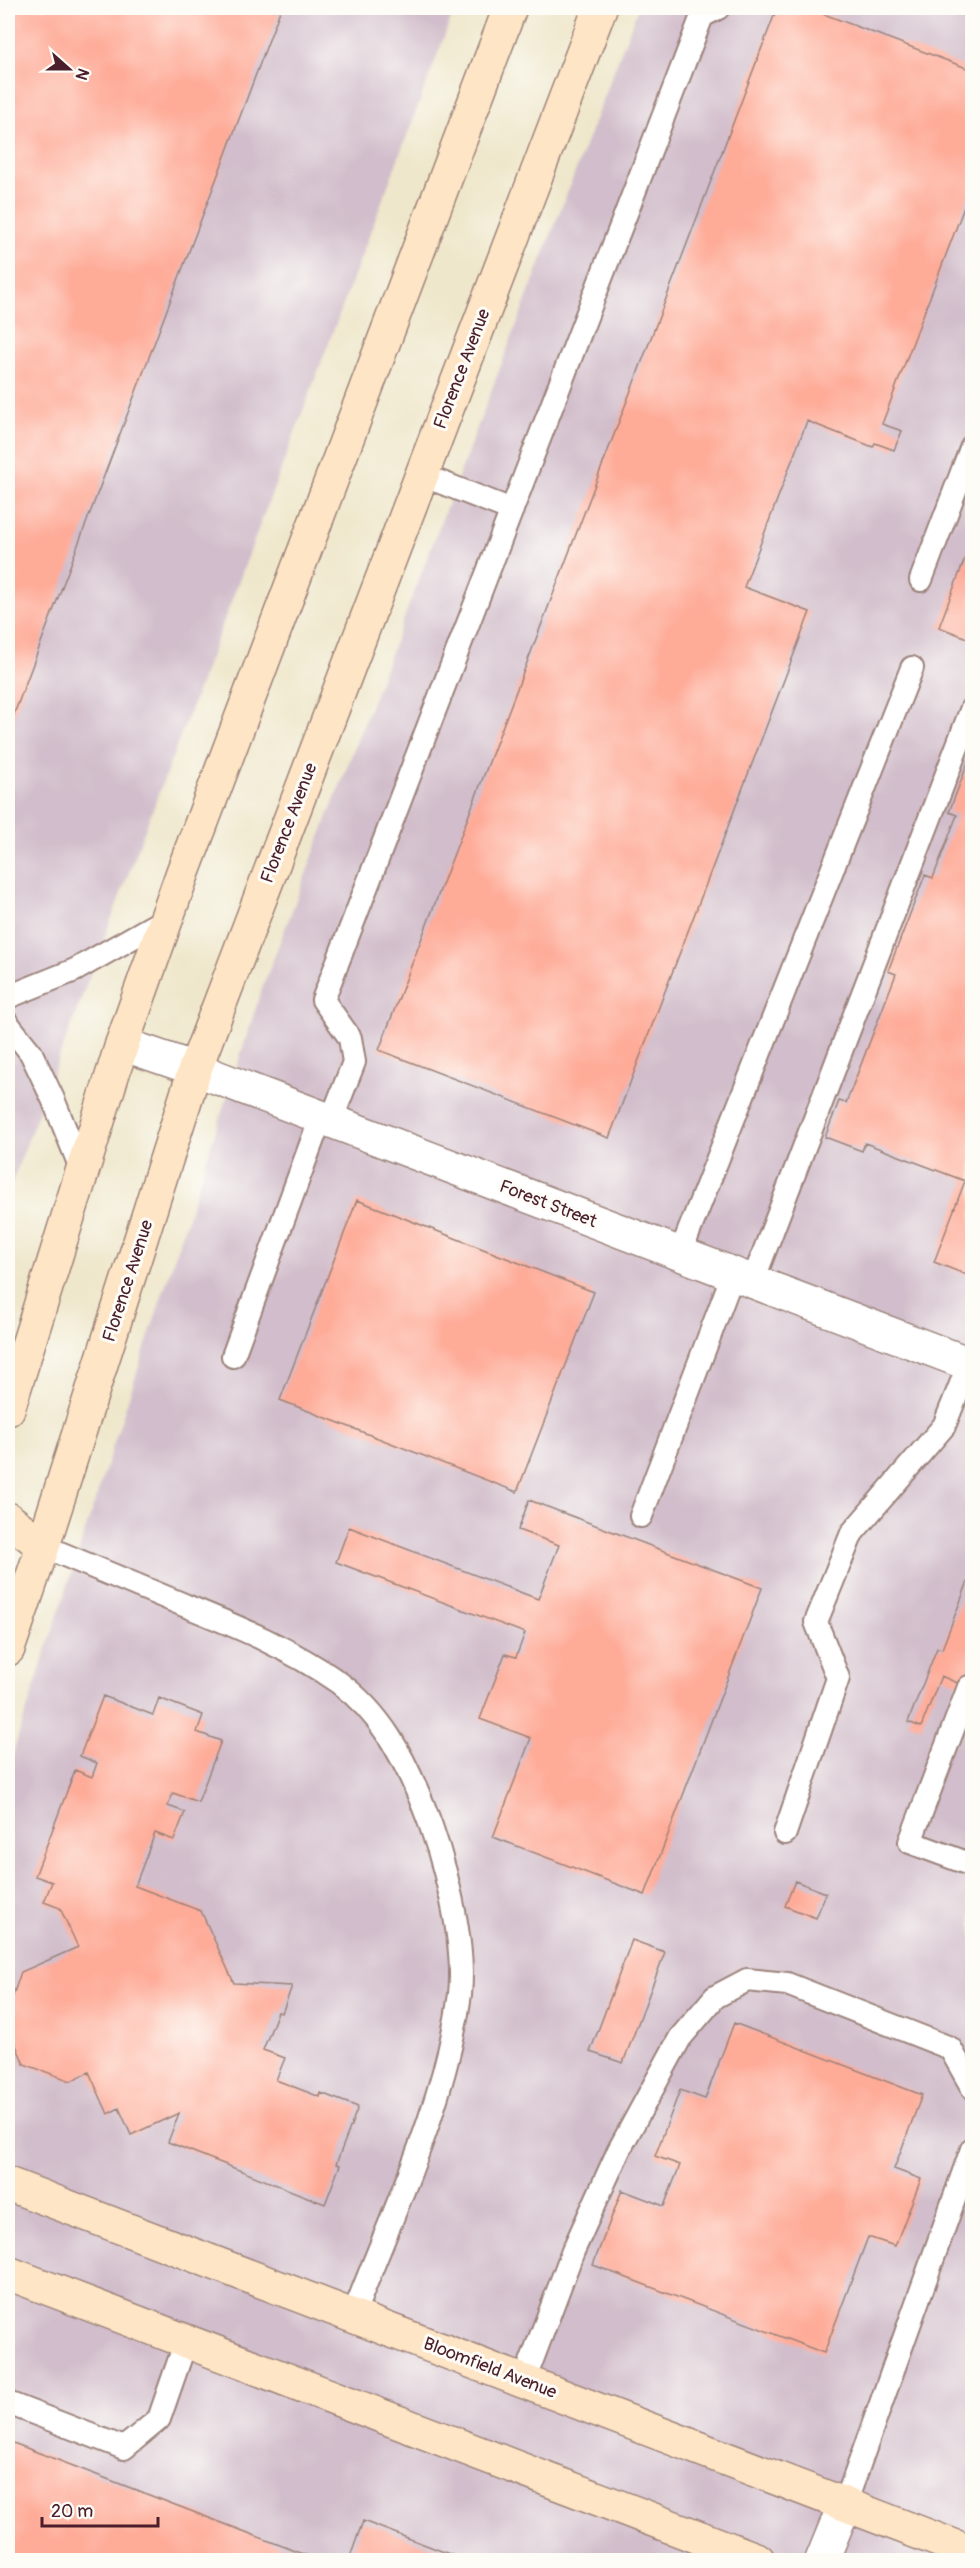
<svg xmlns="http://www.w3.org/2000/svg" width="980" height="2568" font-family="Pangolin,sans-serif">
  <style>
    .industrial { fill: #d1bdcb }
    .building { fill: #feab98 }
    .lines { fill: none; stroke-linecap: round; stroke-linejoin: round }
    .service-casing { stroke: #9c837b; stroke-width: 26 }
    .minor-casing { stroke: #9c837b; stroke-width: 36 }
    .secondary-casing { stroke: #9c837b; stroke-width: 36 }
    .service { stroke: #fff; stroke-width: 22 }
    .minor { stroke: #fff; stroke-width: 33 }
    .secondary { stroke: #fee5c5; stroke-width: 33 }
    .labels { text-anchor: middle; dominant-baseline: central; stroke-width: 6; stroke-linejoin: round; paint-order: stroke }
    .street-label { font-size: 18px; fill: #4a1f2b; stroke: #fdfcf7 }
  </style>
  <rect width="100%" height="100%" fill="#fdfcf7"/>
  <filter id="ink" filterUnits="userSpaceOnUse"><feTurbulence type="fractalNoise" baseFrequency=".0167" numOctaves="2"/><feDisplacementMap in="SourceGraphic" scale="12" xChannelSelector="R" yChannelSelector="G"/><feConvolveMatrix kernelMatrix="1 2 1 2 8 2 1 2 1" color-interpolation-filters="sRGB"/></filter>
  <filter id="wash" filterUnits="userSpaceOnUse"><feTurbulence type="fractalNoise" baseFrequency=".008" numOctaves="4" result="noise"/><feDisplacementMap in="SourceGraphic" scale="24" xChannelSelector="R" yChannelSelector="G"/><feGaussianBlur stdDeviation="1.35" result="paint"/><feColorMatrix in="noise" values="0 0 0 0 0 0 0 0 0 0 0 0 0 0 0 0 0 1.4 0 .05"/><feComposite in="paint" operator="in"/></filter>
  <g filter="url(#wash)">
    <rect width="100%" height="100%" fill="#efe7cb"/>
    <path class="industrial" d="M8,8H455L8,1193Z
      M638,8H972V2560H8V1768L263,986Z"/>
    <g id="blocks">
      <path class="building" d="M8,8H281L8,730Z
        M777,8H808L972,70V186L882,424L902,431L894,450L875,443L873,447L807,421L744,587L810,612L609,1138L379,1050Z
        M972,540V640L939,627Z
        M972,752V1277L934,1262L965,1181L865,1143L862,1151L825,1137L839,1101L846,1103L896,974L888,971L925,875L933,878L957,815L949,812Z
        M357,1200L594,1292L517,1492L280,1400Z
        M529,1500L762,1588L645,1895L493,1837L531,1738L480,1719L505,1654L516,1657L525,1633L336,1562L349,1527L538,1599L559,1545L518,1530Z
        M972,1571V1689L941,1676L921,1727L908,1722L937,1648L942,1649Z
        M103,1696L153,1715L159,1698L203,1715L197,1732L221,1741L198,1802L173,1793L168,1806L185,1812L174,1840L155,1833L135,1886L201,1911L234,1983L292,1986L282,2013L278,2012L263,2050L285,2058L276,2080L320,2097L321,2093L358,2107L336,2164L340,2165L325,2204L168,2142L179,2113L131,2135L119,2108L108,2114L89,2072L71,2081L24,2064L8,2027V2010L21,1972L78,1947L60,1908L44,1902L52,1882L35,1876L75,1770L92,1777L97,1763L80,1756Z
        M795,1881L826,1893L816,1918L785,1906Z
        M632,1940L665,1952L623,2063L590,2052Z
        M734,2023L922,2095L894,2169L921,2179L895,2246L868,2237L824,2353L593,2265L622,2190L664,2206L680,2165L655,2156L680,2090L705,2099Z
        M8,2441L319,2560H8Z
        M363,2521L465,2560H349Z"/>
    </g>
  </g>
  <g filter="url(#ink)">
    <use href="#blocks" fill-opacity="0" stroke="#9c837b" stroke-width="1.5"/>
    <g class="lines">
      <g class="service-casing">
        <path id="service" d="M422,475L512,510
          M921,580L972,446
          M8,997L75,970L167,918
          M8,1024L31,1053L53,1099L82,1171
          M331,1121L354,1062L350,1038L323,1000L702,16L718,8
          M680,1254L912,668
          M753,1281L972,708
          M233,1356L321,1117
          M641,1516L733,1274
          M43,1546C90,1566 137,1585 184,1605C238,1627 290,1648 338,1682C382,1714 403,1756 423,1805C443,1854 466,1941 460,1994C445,2106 393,2211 353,2316
          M969,1687L910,1842L972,1865
          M785,1833L838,1678L816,1622L852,1533L944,1426L969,1364
          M524,2381L573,2251L619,2150L680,2038L715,1997L747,1980L787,1984L950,2048L972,2087
          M8,2403L124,2448L159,2419L186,2341
          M845,2504L972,2149"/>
      </g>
      <g class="minor-casing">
        <path id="minor" d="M122,1044L195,1069L972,1365
          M822,2560L845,2504"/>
      </g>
      <g class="secondary-casing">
        <path id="secondary" d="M8,1409L122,1044L183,872L510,8
          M8,1519L43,1546
          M8,1649L43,1546L195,1069L600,8
          M8,2184L972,2553
          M8,2273L758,2560"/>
      </g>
      <use href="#service" class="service"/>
      <use href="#minor" class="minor"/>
      <use href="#secondary" class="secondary"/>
    </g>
  </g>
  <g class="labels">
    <g class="street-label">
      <text transform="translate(462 369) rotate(-69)">Florence Avenue</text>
      <text transform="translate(289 823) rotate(-69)">Florence Avenue</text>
      <text transform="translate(548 1204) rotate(21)">Forest Street</text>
      <text transform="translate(128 1281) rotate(-72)">Florence Avenue</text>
      <text transform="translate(490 2368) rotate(21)">Bloomfield Avenue</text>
    </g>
  </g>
  <rect width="980" height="2568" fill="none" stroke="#fdfcf7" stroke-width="30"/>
  <g transform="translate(69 69) rotate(111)" stroke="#fdfcf7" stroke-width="4.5" paint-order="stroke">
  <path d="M0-4.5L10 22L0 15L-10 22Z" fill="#4a1f2b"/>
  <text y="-9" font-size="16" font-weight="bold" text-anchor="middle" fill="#4a1f2b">N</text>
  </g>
  <path d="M42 2517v9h116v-9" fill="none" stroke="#4a1f2b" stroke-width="3"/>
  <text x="51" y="2517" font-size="18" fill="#4a1f2b" stroke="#fdfcf7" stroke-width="4.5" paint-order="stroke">20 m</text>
</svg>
